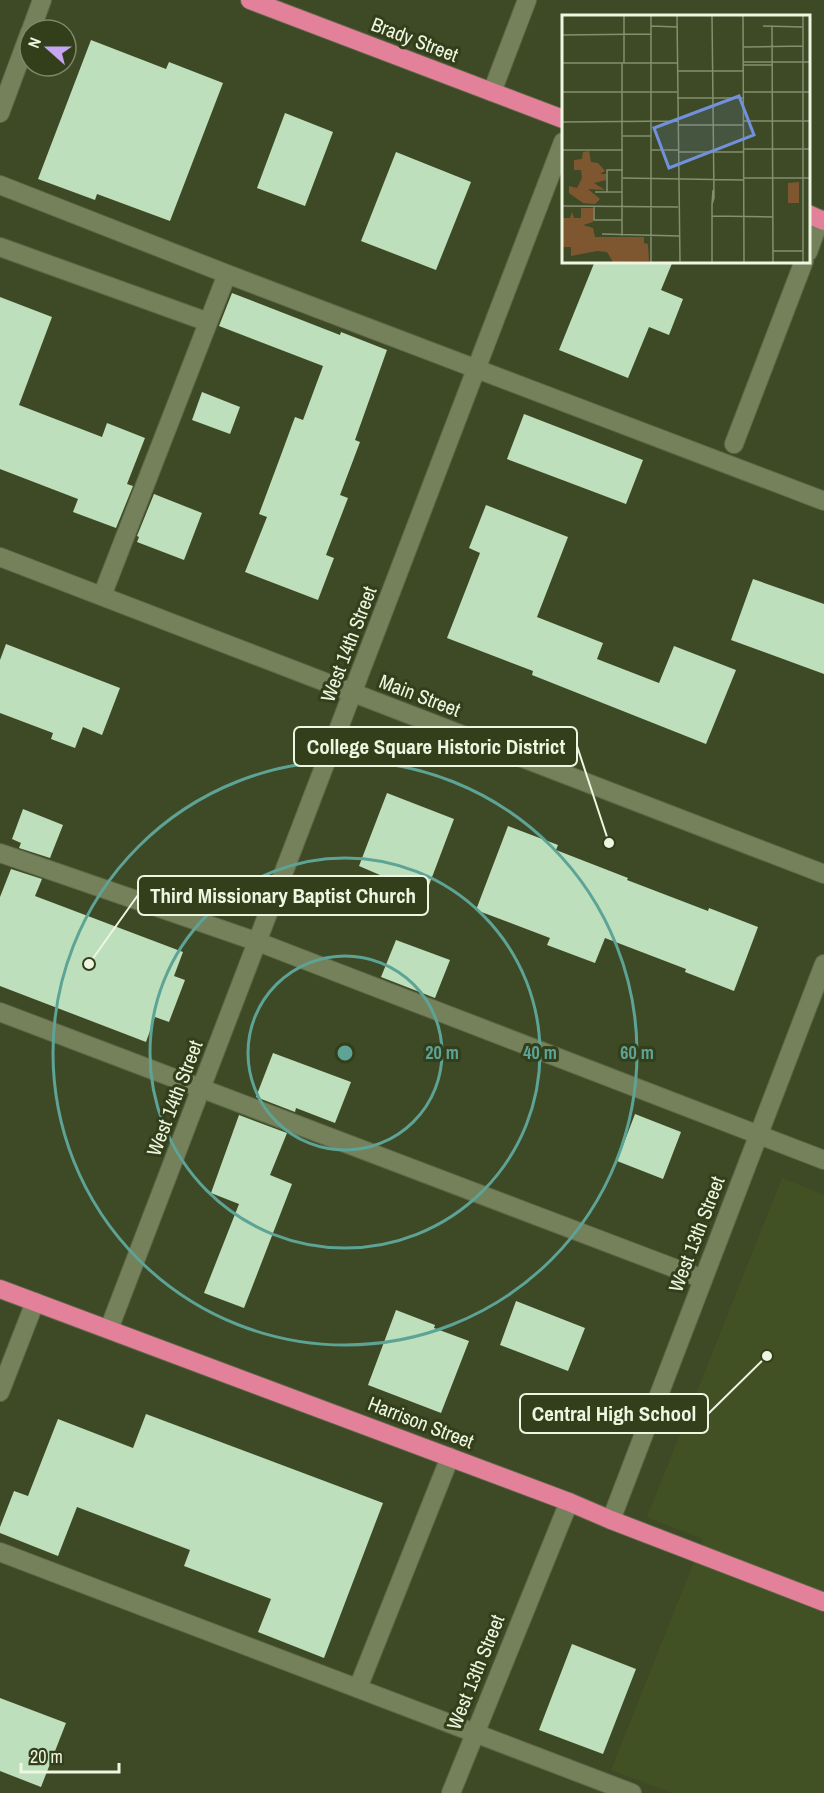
<svg xmlns="http://www.w3.org/2000/svg" width="824" height="1793" font-family="'Archivo Narrow',sans-serif">
  <style>
    .built { fill: #425124 }
    .building { fill: #bddfbc }
    .lines { fill: none; stroke-linecap: round; stroke-linejoin: round }
    .lane-casing { stroke: #5d6746; stroke-width: 20 }
    .street-casing { stroke: #5d6746; stroke-width: 20 }
    .secondary-casing { stroke: #5d6746; stroke-width: 20 }
    .highway-casing { stroke: #5d6746; stroke-width: 20 }
    .lane { stroke: #74815b; stroke-width: 18 }
    .street { stroke: #74815b; stroke-width: 18 }
    .secondary { stroke: #74815b; stroke-width: 18 }
    .highway { stroke: #e3819a; stroke-width: 18 }
    .ring { fill: none; stroke: #5da396; stroke-width: 3 }
    .labels { text-anchor: middle; dominant-baseline: central; stroke-width: 6; stroke-linejoin: round; paint-order: stroke }
    .street-label { font-size: 20px; fill: #eef6e1; stroke: #333f1b }
    .inset-road { fill: none; stroke: #848f70; stroke-width: 1.5 }
    .view { fill: #7191dc; fill-opacity: 0.15; stroke: #7191dc; stroke-width: 3 }
    .inset-edge { fill: none; stroke: #eef6e1; stroke-width: 3 }
    .centre { fill: #5da396; stroke: #333f1b; stroke-width: 3 }
    .ring-label { font-size: 18px; text-anchor: middle; font-weight: bold; fill: #5da396; stroke: #333f1b; stroke-width: 6; stroke-linejoin: round; paint-order: stroke }
    .leader { fill: none; stroke: #eef6e1; stroke-width: 2 }
    .callout-dot { fill: #eef6e1; stroke: #333f1b; stroke-width: 2 }
    .callout { fill: #333f1b; stroke: #eef6e1; stroke-width: 2 }
    .callout-label { font-size: 21px; text-anchor: middle; font-weight: bold; fill: #eef6e1 }
  </style>
  <rect width="100%" height="100%" fill="#3e4a25"/>
  <path class="built" d="M782,1178L824,1195V1793H672L611,1770L703,1539L647,1517Z"/>
  <path class="building" d="M91,40L166,69L169,62L223,83L170,221L97,194L95,200L38,179Z
    M285,113L333,132L305,206L257,188Z
    M396,152L471,182L436,270L361,241Z
    M595,261H673L661,290L683,299L669,335L649,327L628,378L559,350Z
    M232,293L340,335L341,332L387,350L355,440L360,442L340,495L348,498L326,555L334,558L318,600L245,572L267,517L259,514L281,455L295,417L303,420L323,366L219,326Z
    M0,297L52,317L19,405L102,437L107,423L145,438L127,484L133,486L116,528L73,512L78,499L0,469Z
    M202,392L240,407L230,434L192,420Z
    M524,414L643,460L626,504L507,459Z
    M154,494L202,513L184,560L137,542L139,537L137,536Z
    M486,505L568,537L537,617L603,643L597,659L659,683L674,646L736,670L706,744L532,675L533,671L447,638L480,553L469,548Z
    M753,579L824,604V674L731,640Z
    M6,644L120,688L102,735L83,727L75,748L51,739L53,733L0,713V660Z
    M387,793L454,819L420,909L374,892L380,875L359,866Z
    M23,809L63,825L50,858L19,848L21,843L12,839Z
    M508,826L558,845L556,850L628,878L627,880L708,911L709,908L758,927L734,991L685,972L686,969L605,938L595,963L547,945L550,938L476,910Z
    M11,869L42,879L35,896L183,952L174,976L185,980L169,1022L155,1017L146,1042L0,986V897Z
    M396,940L450,960L435,998L381,977Z
    M273,1053L351,1082L335,1123L296,1108L295,1112L256,1097Z
    M635,1114L681,1132L663,1179L617,1161Z
    M239,1115L287,1133L270,1175L292,1184L244,1308L204,1293L239,1204L211,1193Z
    M516,1301L585,1328L568,1371L500,1345Z
    M396,1310L435,1325L434,1328L469,1341L441,1413L368,1385Z
    M146,1414L383,1503L324,1658L258,1632L271,1599L184,1566L190,1550L77,1507L58,1556L0,1533V1527L14,1491L28,1496L58,1419L133,1448Z
    M572,1644L636,1669L603,1754L539,1730Z
    M0,1698L66,1723L41,1787L0,1771Z"/>
  <g class="lines">
    <g class="lane-casing">
      <path id="lane" d="M0,185L227,274L824,501
        M0,247L208,322
        M808,252L820,219
        M734,444L804,261
        M102,596L227,274
        M0,853L258,942L824,1160
        M0,1012L703,1279
        M0,1552L632,1793
        M358,1688L450,1457"/>
    </g>
    <g class="street-casing">
      <path id="street" d="M0,1392L35,1302
        M611,1520L824,964
        M451,1793L569,1502"/>
    </g>
    <g class="secondary-casing">
      <path id="secondary" d="M31,30L42,0
        M492,92L527,0
        M0,113L30,32
        M0,557L824,874
        M109,1329L563,142"/>
    </g>
    <g class="highway-casing">
      <path id="highway" d="M250,0L563,119
        M808,214L824,221
        M0,1289L569,1502L611,1520L824,1602"/>
    </g>
    <use href="#lane" class="lane"/>
    <use href="#street" class="street"/>
    <use href="#secondary" class="secondary"/>
    <use href="#highway" class="highway"/>
  </g>
  <g class="ring">
    <circle cx="345" cy="1053" r="97"/>
    <circle cx="345" cy="1053" r="195"/>
    <circle cx="345" cy="1053" r="292"/>
  </g>
  <g class="labels">
    <g class="street-label">
      <text transform="translate(415 39) rotate(21)">Brady Street</text>
      <text transform="translate(348 644) rotate(-69)">West 14th Street</text>
      <text transform="translate(420 695) rotate(21)">Main Street</text>
      <text transform="translate(174 1098) rotate(-69)">West 14th Street</text>
      <text transform="translate(696 1234) rotate(-69)">West 13th Street</text>
      <text transform="translate(421 1422) rotate(21)">Harrison Street</text>
      <text transform="translate(475 1672) rotate(-68)">West 13th Street</text>
    </g>
  </g>
  <g transform="translate(562 15)">
    <rect width="248" height="248" fill="#3e4a25"/>
    <path d="M27,136L29,147L36,148L43,156L38,159H44V165L32,168L43,175L26,174L38,184L33,189L21,188L7,178V171L15,173L20,163L19,155H12V145L20,144L21,137ZM237,167V188H226V168ZM19,193H31V207L21,210L31,213L33,222H82V228L86,229L87,246L51,247L45,237L35,236L9,241V232H0V203H8L10,197L12,203H19Z" fill="#7e5731"/>
    <path class="inset-road" d="M62,0V48M115,0L118,247M150,0L152,183L150,189L151,175M181,0L182,247M241,0V247M89,11L115,12M201,11L241,12M210,11L211,247M0,20L89,19M181,32L241,31M181,47H248M0,48H115M181,50H211M115,56H181M0,77H115M181,77H248M115,83H181M181,106H248M0,107L116,106M116,110H181M61,121H89M181,134H248M0,135H61M89,135H116M116,137H181M61,163L182,165M182,163H248M33,177H60M45,177V155H61M0,191L116,192M32,192V205H60M150,201L211,202M40,219L117,221M60,221V48M211,236H241M89,247V0M150,247V189"/>
    <path class="view" d="M177,81L192,120L107,153L92,113Z"/>
    <rect width="248" height="248" class="inset-edge"/>
  </g>
  <circle cx="345" cy="1053" r="9" class="centre"/>
  <g class="ring-label">
    <text x="442" y="1059">20 m</text>
    <text x="540" y="1059">40 m</text>
    <text x="637" y="1059">60 m</text>
  </g>
  <path class="leader" d="M609 843L577 746M89 964L138 895M767 1356L708 1414"/>
  <g class="callout-dot">
    <circle cx="609" cy="843" r="6"/>
    <circle cx="89" cy="964" r="6"/>
    <circle cx="767" cy="1356" r="6"/>
  </g>
  <g class="callout">
    <rect x="294" y="727" width="283" height="39" rx="6"/>
    <rect x="138" y="876" width="290" height="39" rx="6"/>
    <rect x="520" y="1394" width="188" height="39" rx="6"/>
  </g>
  <g class="callout-label">
    <text x="436" y="754">College Square Historic District</text>
    <text x="283" y="903">Third Missionary Baptist Church</text>
    <text x="614" y="1421">Central High School</text>
  </g>
  <g transform="translate(48 48) rotate(291)"><circle r="28" fill="#333f1b" stroke="#7e886a" stroke-width="1.5"/>
  <path d="M0-4.5L10 22L0 15L-10 22Z" fill="#c6a6f0"/>
  <text y="-9" font-size="16" font-weight="bold" text-anchor="middle" fill="#eef6e1">N</text>
  </g>
  <path d="M21 1763v9h98v-9" fill="none" stroke="#eef6e1" stroke-width="3"/>
  <text x="30" y="1763" font-size="18" fill="#eef6e1" stroke="#333f1b" stroke-width="4.5" paint-order="stroke">20 m</text>
</svg>
